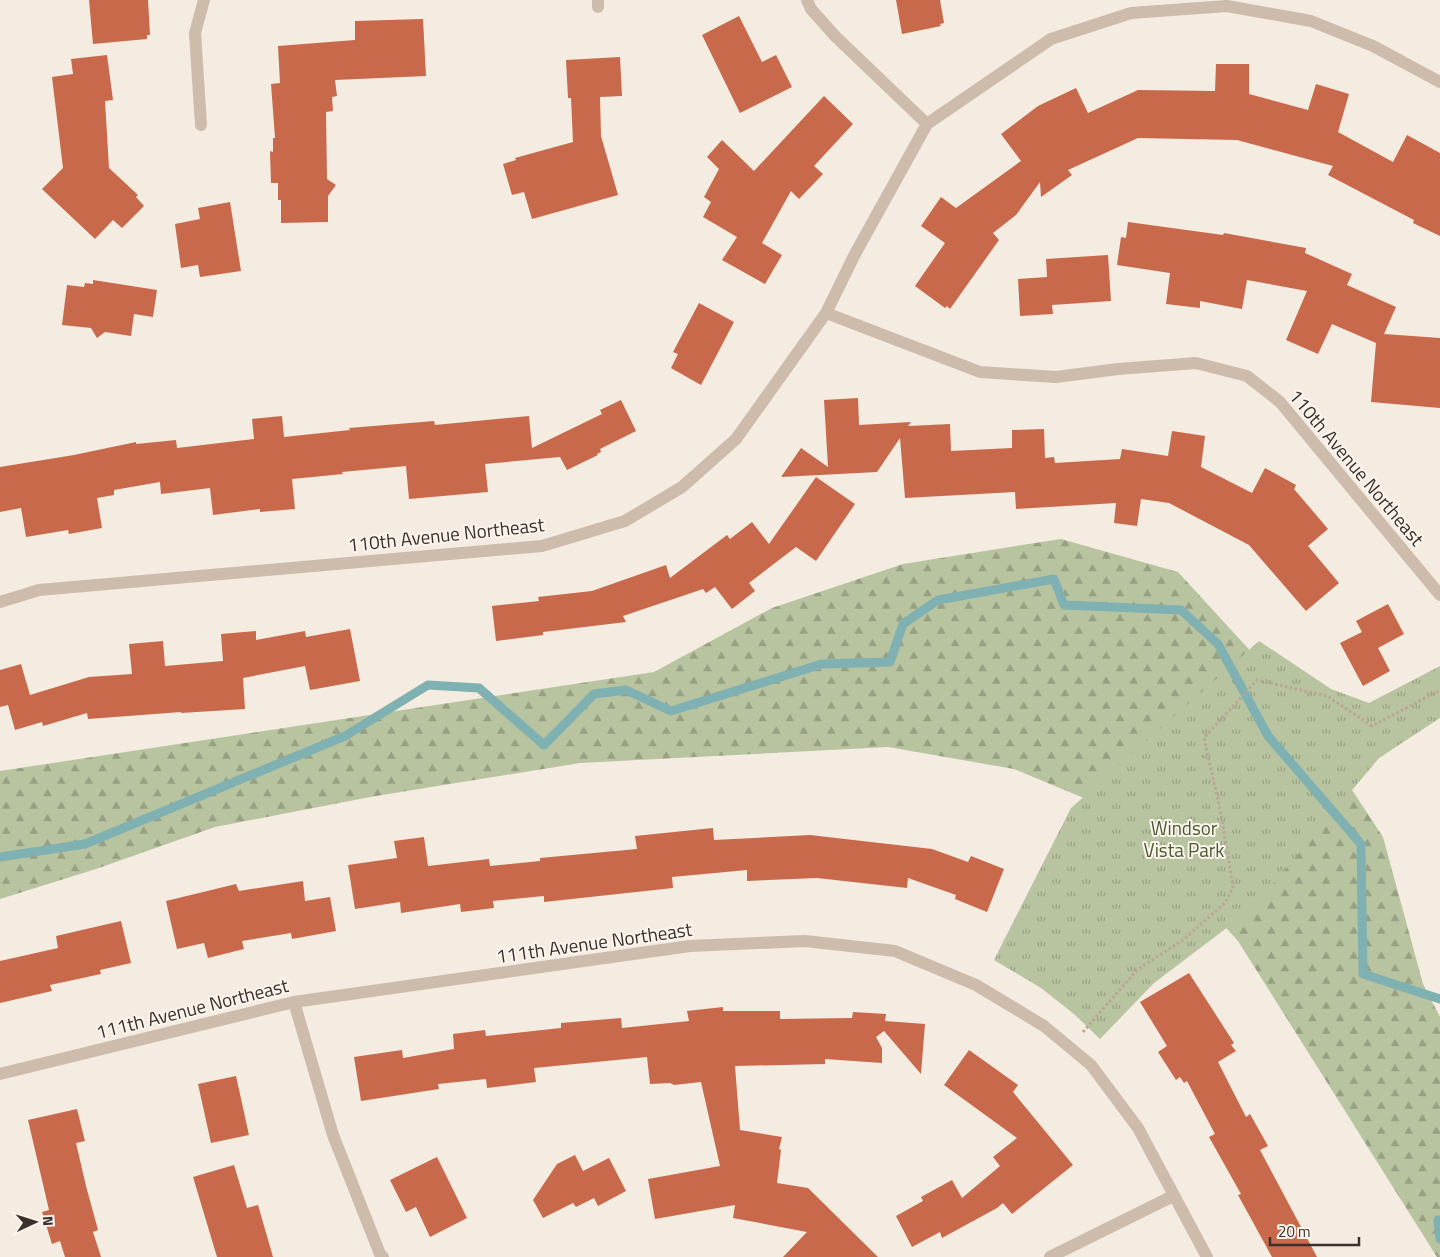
<svg xmlns="http://www.w3.org/2000/svg" width="1440" height="1257" font-family="'Titillium Web',sans-serif">
  <style>
    .forest { fill: url(#forest-firs) }
    .park { fill: url(#park-tufts) }
    .lines { fill: none; stroke-linecap: round; stroke-linejoin: round }
    .stream { stroke: #7fb0b2; stroke-width: 9 }
    .building { fill: #c8694b }
    .path { stroke: #b9a596; stroke-width: 3; stroke-dasharray: 2.5 2.5; stroke-linecap: butt }
    .lane { stroke: #cdbbac; stroke-width: 12 }
    .street { stroke: #cdbbac; stroke-width: 12 }
    .labels { text-anchor: middle; dominant-baseline: central; stroke-width: 4; stroke-linejoin: round; paint-order: stroke }
    .street-label { font-size: 19px; fill: #3b302b; stroke: #fbf5ee }
    .park-label { font-size: 19px; fill: #4a5a2e; stroke: #fbf5ee }
  </style>
  <defs>
    <pattern id="forest-firs" width="22" height="20" patternUnits="userSpaceOnUse" patternTransform="scale(1.25)"><rect width="22" height="20" fill="#b8c4a0"/><path d="M5 1l3.5 6h-7zM16 11l3.5 6h-7z" fill="#97a083"/></pattern>
    <pattern id="park-tufts" width="24" height="20" patternUnits="userSpaceOnUse" patternTransform="scale(1.25)"><rect width="24" height="20" fill="#b8c4a0"/><path d="M3 7l-1-3M5 7V3M7 7l1-3M15 17l-1-3M17 17v-4M19 17l1-3" fill="none" stroke="#97a083"/></pattern>
  </defs>
  <rect width="100%" height="100%" fill="#f4ebe1"/>
  <path class="forest" d="M1061,539L1178,572L1287,691L1383,837L1423,984L1440,1017V1257H1437L1238,941L1122,814L1014,769L888,747L580,763L370,797L215,827L96,869L0,899V771L654,672L772,608L903,564Z"/>
  <path class="park" d="M1259,641L1331,689L1369,703L1440,666V718L1379,758L1253,908L1154,983L1100,1039L1074,1014L1041,988L994,960L1071,808Z"/>
  <g class="lines">
    <path class="stream" d="M0,857L85,844L345,736L428,685L479,688L544,745L594,694L626,690L671,711L822,664L890,662L903,624L938,600L1054,579L1064,605L1181,610L1218,644L1268,736L1361,844L1363,974L1440,999
      M1440,1220H1438L1440,1239"/>
  </g>
  <path class="building" d="M89,0H148L150,35H147V39L93,44Z
    M896,0H940L944,23L940,24L941,26L902,34Z
    M739,16L762,62L776,55L792,87L740,113L702,35Z
    M423,19L426,76L335,80L337,96L332,97L333,111L326,112L327,179L336,185L328,196V222L281,223V200H278V183H271L270,151L273,152V138H275L271,84L280,83L278,46L355,40V21Z
    M107,55L113,100L105,101L109,168L138,195L136,197L144,206L122,228L113,220L95,239L42,189L63,168L52,77L73,74L71,59Z
    M620,57L622,96L600,97L601,136L618,195L532,219L524,192L512,195L503,164L516,160L515,158L573,142L571,98H568L566,60Z
    M1216,64H1249V94L1308,110L1316,84L1349,94L1338,132L1393,162L1407,135L1440,153V236L1413,223L1414,220L1328,175L1333,166L1237,140L1138,138L1068,170L1072,175L1041,197L1040,182L1016,215L993,233L999,240L950,309L947,306L945,308L915,286L945,243L921,226L941,197L956,208L1021,161L1001,134L1038,106L1076,88L1088,113L1138,90L1215,91Z
    M824,96L853,124L814,166L823,174L799,199L791,191L762,243L782,255L765,284L722,260L737,237L703,217L711,202L704,197L719,169L707,157L722,140L754,171Z
    M230,202L241,271L200,277L198,265L181,268L175,224L200,219L198,208Z
    M1128,222L1223,235L1224,233L1306,248L1305,253L1352,274L1347,285L1396,307L1384,334L1440,338V408L1371,402L1376,343L1332,324L1318,354L1286,340L1307,291L1247,280L1242,309L1200,301V308L1166,304L1170,273L1117,265L1121,237L1126,238Z
    M1108,255L1111,301L1052,305L1053,314L1020,316L1018,279L1047,277L1046,259Z
    M93,280L157,290L153,317L134,314L131,336L105,332L97,338L91,328L62,325L67,285L84,287L85,283L93,284Z
    M699,303L734,322L701,385L671,368L678,354L673,352Z
    M858,398L859,425L911,422L908,426L950,424L951,451L1012,448V430L1044,429L1045,458L1054,457L1055,463L1120,459L1122,449L1168,456L1172,431L1205,436L1201,467L1252,493L1265,468L1296,485L1294,489L1328,529L1308,546L1339,583L1306,611L1249,545L1169,503L1141,499L1137,526L1114,523L1116,503L1016,509L1015,492L905,498L900,438L877,472L781,477L801,448L828,467L824,400Z
    M621,400L636,431L600,449L601,452L597,454L598,455L567,470L560,457L485,464L488,492L409,499L406,466L342,472L343,474L292,479L295,509L260,512V509L213,515L210,488L161,494L160,482L114,490V495L97,498L102,528L69,534L68,530L26,537L21,508L0,512V467L74,455L136,442V444L176,440L177,448L254,439L252,419L282,416L284,437L350,430L349,428L434,421L435,425L529,416L532,448L602,414L600,410Z
    M816,477L855,504L816,561L796,547L749,583L755,591L732,609L715,587L706,593L703,589L623,616L626,622L543,632V635L496,641L492,606L539,601L538,597L592,591L666,565L670,578L727,535L730,539L752,522L769,544Z
    M1388,604L1404,634L1378,648L1390,671L1363,686L1340,643L1362,632L1356,621Z
    M350,629L360,681L310,690L305,666L243,678L245,709L181,713V712L88,719L87,713L43,726L42,722L15,730L8,705L0,707V670L21,664L30,695L89,677L132,674L129,644L163,641L165,666L223,661L221,634L256,631V640L305,631L306,637Z
    M713,828L714,840L810,835L932,849L968,862L971,856L1004,869L987,912L955,899L956,895L908,878L907,888L817,878L747,881V870L672,877L673,888L544,902V896L493,901L494,908L461,912L460,904L401,913L400,902L355,909L348,865L397,858L394,841L424,837L428,866L489,859L490,866L540,861V858L637,849L635,836Z
    M303,881L305,901L330,897L336,931L292,939L291,933L242,941L244,949L208,958L204,943L177,949L166,901L236,884L239,891Z
    M121,921L131,963L100,970L101,974L50,985L52,991L0,1003V961L58,948L56,936Z
    M1189,973L1234,1043L1231,1045L1236,1051L1218,1062L1246,1117L1250,1114L1268,1146L1260,1150L1317,1257H1272L1238,1195L1241,1194L1209,1137L1215,1134L1187,1081L1184,1083L1180,1077L1176,1080L1158,1052L1167,1046L1140,1002Z
    M723,1007V1011H780V1019L852,1018L853,1012L886,1014L885,1021L925,1024L921,1074L884,1031L876,1037L882,1048V1063L825,1059V1064L735,1066L740,1130L782,1137L779,1149L781,1150L777,1183L808,1188L878,1257H783L807,1232L733,1218L735,1205L655,1219L648,1179L720,1166L701,1082L674,1085L670,1083L650,1084L647,1057L534,1068L536,1082L487,1088L486,1079L438,1084L439,1089L361,1101L354,1057L402,1050L403,1058L454,1049L453,1034L485,1030L486,1036L561,1028V1023L621,1018L622,1028L689,1021L687,1011Z
    M969,1050L1018,1085L1013,1092L1073,1165L1012,1214L1003,1203L997,1208L942,1238L940,1232L912,1247L896,1216L923,1201L921,1197L952,1180L962,1198L1000,1166L993,1157L1017,1138L944,1085Z
    M236,1076L249,1135L211,1143L198,1084Z
    M77,1109L85,1141L76,1143L86,1186L98,1230L93,1232L101,1257H65L60,1241L52,1244L42,1212L49,1210L28,1120Z
    M575,1155L583,1171L609,1158L626,1191L598,1206L594,1198L576,1207L573,1203L543,1218L533,1200L557,1164Z
    M437,1157L467,1218L430,1237L416,1207L406,1212L390,1180Z
    M234,1165L247,1208L258,1205L273,1257H217L193,1177Z"/>
  <g class="lines">
    <path class="path" d="M1083,1032L1137,970L1183,940L1225,903L1233,887L1221,814L1204,738L1257,680L1327,696L1372,726L1440,690"/>
    <path class="lane" d="M598,0V7"/>
    <path class="street" d="M807,0L811,9L835,36L927,124
      M201,125L195,33L204,0
      M826,313L980,372L1056,377L1118,369L1196,363L1247,376L1280,402L1440,595
      M0,602L39,590L542,546L625,521L682,487L736,439L826,313L855,254L927,124L1051,39L1131,13L1227,6L1311,21L1373,46L1440,82
      M294,1002L333,1135L380,1254L383,1257
      M0,1074L294,1002L690,946L805,941L895,951L976,985L1044,1026L1091,1065L1138,1128L1207,1257
      M1050,1257L1173,1196"/>
  </g>
  <g class="labels">
    <g class="street-label">
      <text transform="translate(1357 467) rotate(50)">110th Avenue Northeast</text>
      <text transform="translate(446 534) rotate(-6)">110th Avenue Northeast</text>
      <text transform="translate(594 942) rotate(-8)">111th Avenue Northeast</text>
      <text transform="translate(192 1008) rotate(-14)">111th Avenue Northeast</text>
    </g>
    <g class="park-label">
      <text x="1184" y="827">Windsor<tspan x="1184" dy="22">Vista Park</tspan></text>
    </g>
  </g>
  <g transform="translate(35 1222) rotate(86)" stroke="#fbf5ee" stroke-width="4" paint-order="stroke">
  <path d="M0-4L9 19L0 12L-9 19Z" fill="#3b302b"/>
  <text y="-8" font-size="14" font-weight="bold" text-anchor="middle" fill="#3b302b">N</text>
  </g>
  <path d="M1270 1237v8h89v-8" fill="none" stroke="#3b302b" stroke-width="2.5"/>
  <text x="1278" y="1237" font-size="15" fill="#3b302b" stroke="#fbf5ee" stroke-width="4" paint-order="stroke">20 m</text>
</svg>
